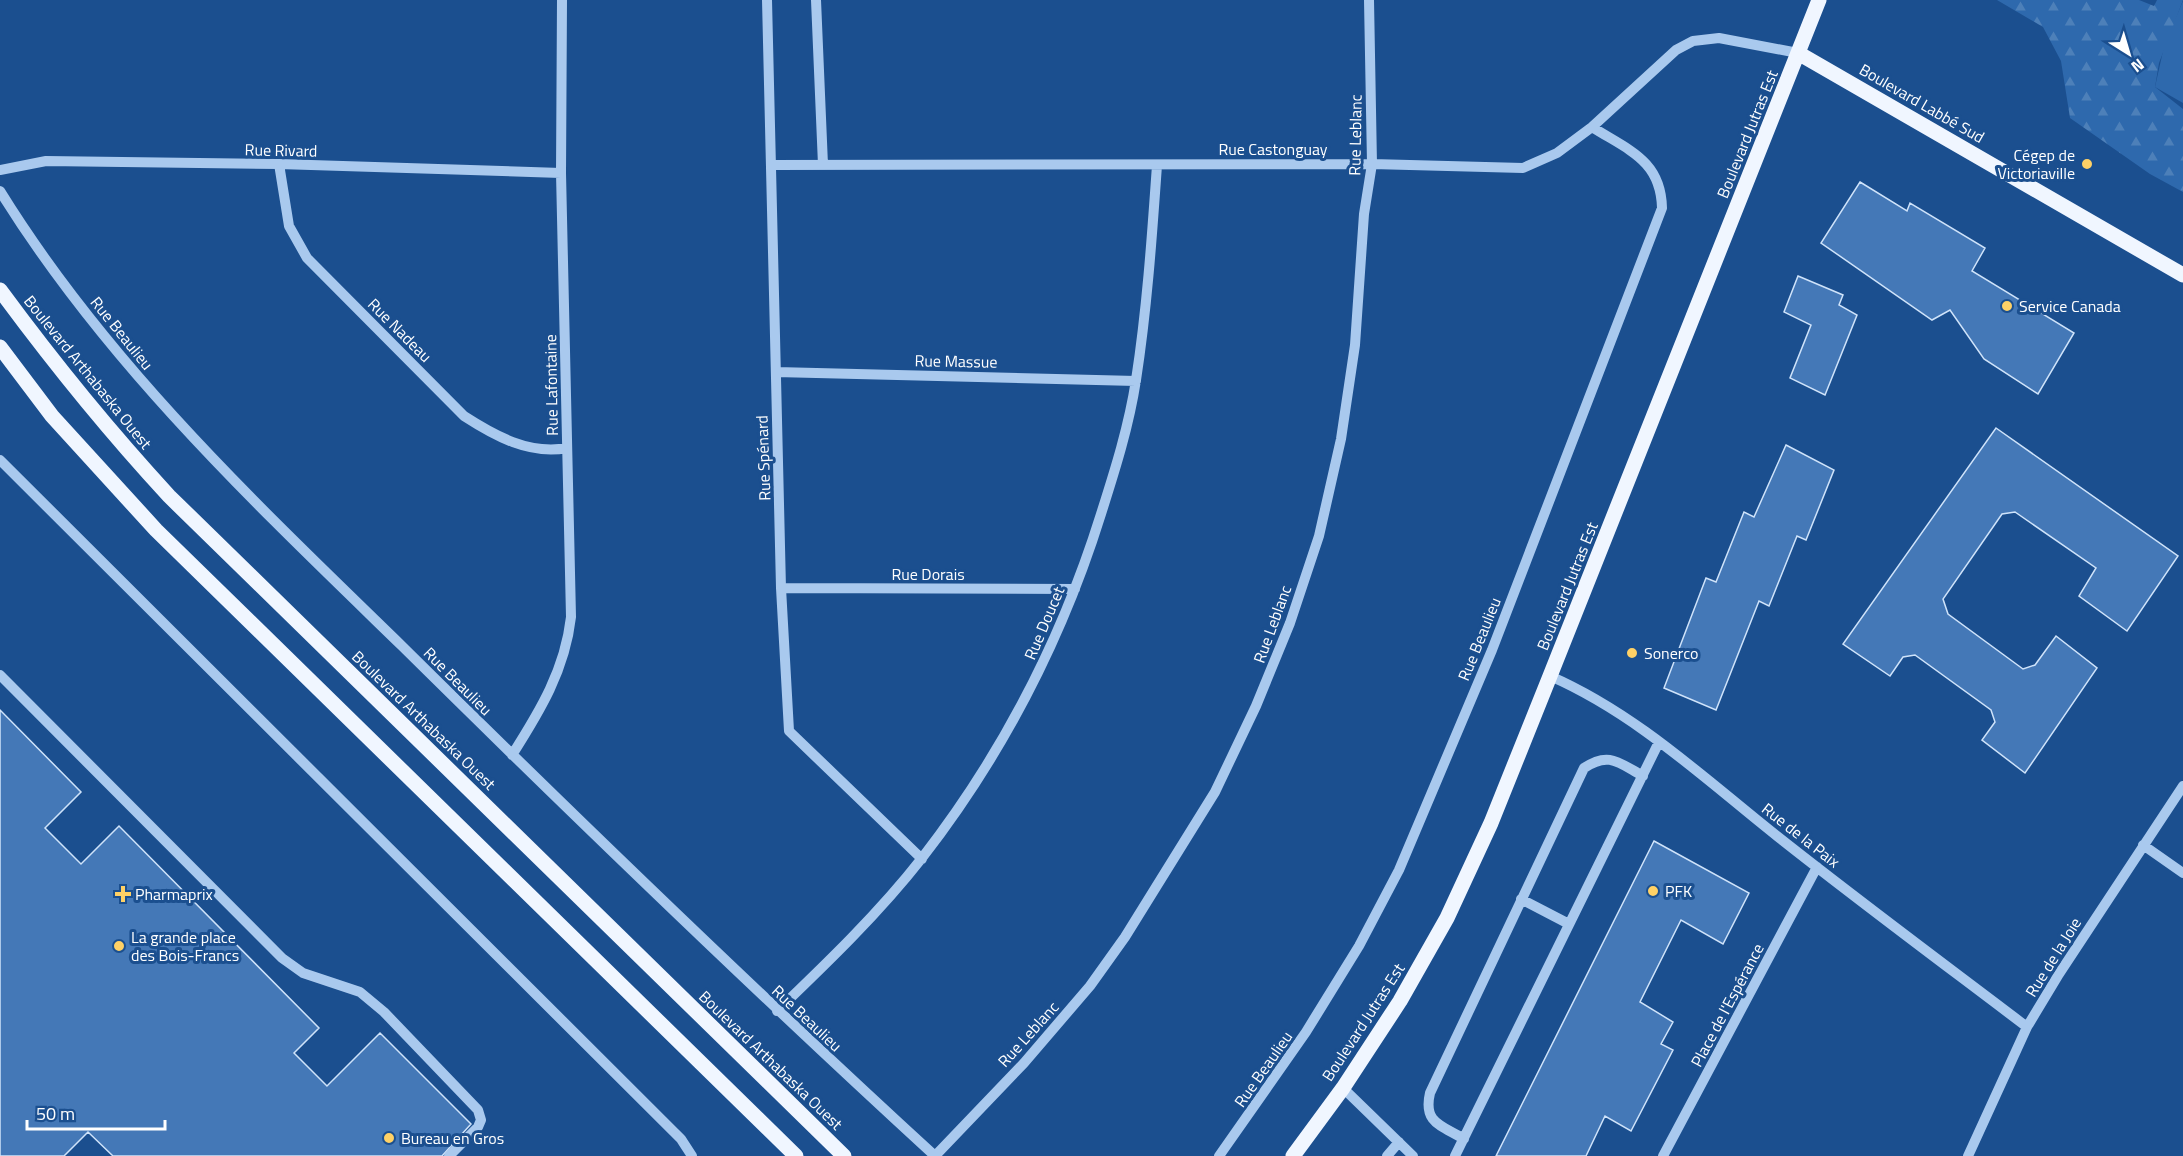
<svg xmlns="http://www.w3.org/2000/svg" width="2183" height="1156" font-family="'Titillium Web',sans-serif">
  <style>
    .grass { fill: #2e69ad }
    .forest { fill: url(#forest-firs) }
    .building { fill: #4478b7; stroke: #cfe3fa; stroke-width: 1.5 }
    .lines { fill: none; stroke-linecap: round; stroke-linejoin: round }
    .minor { stroke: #a9c9ee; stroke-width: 10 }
    .major { stroke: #f0f6ff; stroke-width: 15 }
    .poi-dot { fill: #ffd166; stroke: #1b4f8f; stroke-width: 2 }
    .labels { text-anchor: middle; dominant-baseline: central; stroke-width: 6; stroke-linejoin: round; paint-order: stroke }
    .street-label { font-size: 16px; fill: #fff; stroke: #1b4f8f }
    .poi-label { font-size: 16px; fill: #fff; stroke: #1b4f8f; text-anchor: start }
  </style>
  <defs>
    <pattern id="forest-firs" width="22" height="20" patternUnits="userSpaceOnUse" patternTransform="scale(1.5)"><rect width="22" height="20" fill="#2e69ad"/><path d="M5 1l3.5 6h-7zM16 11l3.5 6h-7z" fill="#4d80b9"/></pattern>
  </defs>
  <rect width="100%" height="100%" fill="#1b4f8f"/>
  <path class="grass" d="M2183,1V103L2155,87L2165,42Z"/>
  <path class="forest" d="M1997,0H2139L2154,6L2157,0H2183L2159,63L2155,87L2183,109V192L2150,174L2070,118L2061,61L2043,27Z"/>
  <path class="building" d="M1860,182L1907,211L1910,203L1985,248L1972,271L2074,333L2038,394L1984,359L1950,310L1932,320L1821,243Z
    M1798,276L1843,295L1839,305L1857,315L1825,395L1790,378L1811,325L1784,312Z
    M1996,428L2178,556L2127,631L2079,596L2096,568L2015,512L2002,514L1943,599L1948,614L2023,669L2035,665L2056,636L2097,668L2025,773L1982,740L1995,722L1991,710L1915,655L1903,657L1890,676L1843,644Z
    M1786,445L1834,470L1806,540L1797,536L1769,606L1759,601L1716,710L1664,688L1706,578L1716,582L1744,512L1754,517Z
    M0,710L81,792L45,828L81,864L119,826L319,1028L294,1053L327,1086L380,1033L471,1124L442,1156H113L88,1132L64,1156H0Z
    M1654,841L1749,893L1723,944L1681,920L1640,1002L1673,1022L1661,1044L1673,1050L1631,1131L1605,1116L1586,1156H1496Z"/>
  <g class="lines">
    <path class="minor" d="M767,0L781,588L789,731L922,859
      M816,0L823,165
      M279,164L289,226L307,258L464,416C495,436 529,455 567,448
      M773,165L1372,164L1523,168L1557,153L1592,127L1676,50L1693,41L1719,38L1798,53
      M0,170L46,161L279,164L561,173
      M0,191C107,364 257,505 402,646C577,819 754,990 935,1156
      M776,372L1136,381
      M0,460L681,1139L692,1156
      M781,588L1075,589
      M0,675L282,958L303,973L360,992L384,1012L478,1110L481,1120L478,1127L449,1156
      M1550,676C1635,713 1704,778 1777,836C1859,901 1944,964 2027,1027
      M512,755C540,711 565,670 571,617L561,173L562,0
      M2143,845L2183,873
      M1521,899L1569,924
      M777,1011C827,963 879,913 922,858C1002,755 1062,639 1101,514C1115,470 1129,426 1136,380C1147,309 1152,236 1157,165
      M1343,1088L1413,1156
      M1464,1139C1441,1125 1423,1123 1430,1093L1584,768C1609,751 1619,763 1643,776
      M935,1156L1024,1063L1090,986L1125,937L1215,792L1256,706L1290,623L1319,536L1341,439L1355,345L1364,214L1372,164L1369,0
      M1219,1156L1306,1032L1359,946L1399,870L1492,650L1662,208C1661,160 1628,150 1592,127
      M1387,1156L1399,1142
      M1455,1156L1659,742
      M1663,1156L1817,867
      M1968,1156L2027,1027L2059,974L2183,786"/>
    <path class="major" d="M1798,53L2183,275
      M0,290C53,362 108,430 169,496L844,1156
      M0,347L52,416L156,530L796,1156
      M1293,1156L1343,1088L1400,1001L1447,918L1491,823L1550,676L1819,0"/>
  </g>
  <g class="poi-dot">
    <circle cx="2087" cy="164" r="6"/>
    <circle cx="2007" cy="306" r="6"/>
    <circle cx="1632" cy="653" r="6"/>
    <circle cx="1653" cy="891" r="6"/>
    <path d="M120 885h6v6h6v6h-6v6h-6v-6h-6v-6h6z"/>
    <circle cx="119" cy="946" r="6"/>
    <circle cx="389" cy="1138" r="6"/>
  </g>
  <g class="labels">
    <g class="street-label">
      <text transform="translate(1922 103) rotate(30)">Boulevard Labbé Sud</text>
      <text transform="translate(1747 134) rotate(-68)">Boulevard Jutras Est</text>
      <text transform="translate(1355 135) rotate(-89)">Rue Leblanc</text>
      <text x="1273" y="149">Rue Castonguay</text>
      <text transform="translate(281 150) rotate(1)">Rue Rivard</text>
      <text transform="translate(400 330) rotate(45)">Rue Nadeau</text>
      <text transform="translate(122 333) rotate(51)">Rue Beaulieu</text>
      <text transform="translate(956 361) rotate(1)">Rue Massue</text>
      <text transform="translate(88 372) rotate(51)">Boulevard Arthabaska Ouest</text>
      <text transform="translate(551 385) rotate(-91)">Rue Lafontaine</text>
      <text transform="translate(763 458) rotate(-92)">Rue Spénard</text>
      <text x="928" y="574">Rue Dorais</text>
      <text transform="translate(1567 586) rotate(-68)">Boulevard Jutras Est</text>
      <text transform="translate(1044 623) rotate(-67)">Rue Doucet</text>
      <text transform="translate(1272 624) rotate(-70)">Rue Leblanc</text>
      <text transform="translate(1479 639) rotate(-68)">Rue Beaulieu</text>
      <text transform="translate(458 681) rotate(45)">Rue Beaulieu</text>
      <text transform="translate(424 720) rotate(44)">Boulevard Arthabaska Ouest</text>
      <text transform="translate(1801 835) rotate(38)">Rue de la Paix</text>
      <text transform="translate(2053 957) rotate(-58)">Rue de la Joie</text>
      <text transform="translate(1727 1005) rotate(-62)">Place de l'Espérance</text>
      <text transform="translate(807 1018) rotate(43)">Rue Beaulieu</text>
      <text transform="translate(1363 1022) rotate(-57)">Boulevard Jutras Est</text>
      <text transform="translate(1028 1034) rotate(-48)">Rue Leblanc</text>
      <text transform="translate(771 1060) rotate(44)">Boulevard Arthabaska Ouest</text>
      <text transform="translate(1263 1069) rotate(-55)">Rue Beaulieu</text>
    </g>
    <g class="poi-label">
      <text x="2075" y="155" text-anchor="end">Cégep de<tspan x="2075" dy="18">Victoriaville</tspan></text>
      <text x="2019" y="306">Service Canada</text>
      <text x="1644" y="653">Sonerco</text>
      <text x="1665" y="891">PFK</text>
      <text x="135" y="894">Pharmaprix</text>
      <text x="131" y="937">La grande place<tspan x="131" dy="18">des Bois-Francs</tspan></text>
      <text x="401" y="1138">Bureau en Gros</text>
    </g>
  </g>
  <g transform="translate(2129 54) rotate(143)" stroke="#1b4f8f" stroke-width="4.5" paint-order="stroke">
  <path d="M0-4.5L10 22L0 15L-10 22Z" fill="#ffffff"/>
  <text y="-9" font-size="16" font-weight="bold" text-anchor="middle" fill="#ffffff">N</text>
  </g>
  <path d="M27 1120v9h138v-9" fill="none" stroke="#ffffff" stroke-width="3"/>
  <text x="36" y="1120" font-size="18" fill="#ffffff" stroke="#1b4f8f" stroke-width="4.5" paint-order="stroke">50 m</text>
</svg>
